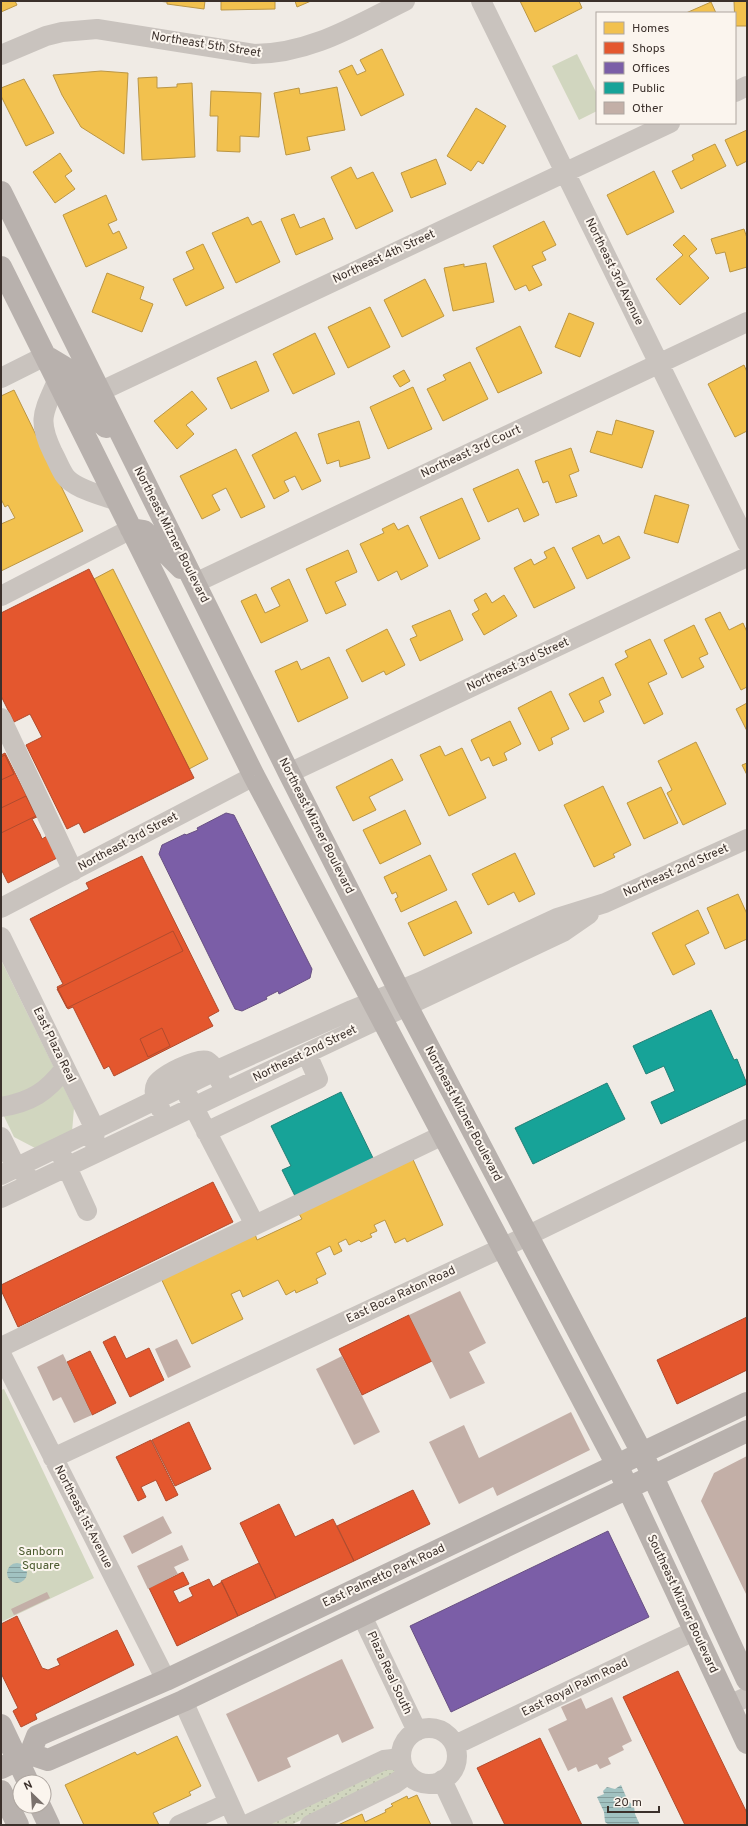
<svg xmlns="http://www.w3.org/2000/svg" width="748" height="1826" font-family="Overpass,sans-serif">
  <style>
    .grass { fill: url(#grass-dots) }
    .park { fill: #d1d6bf }
    .water { fill: url(#water-rules) }
    .homes { fill: #f2c14e; stroke: #bb9644 }
    .shops { fill: #e4572e; stroke: #b14b2d }
    .offices { fill: #7b5ea7; stroke: #685082 }
    .public { fill: #17a398; stroke: #228077 }
    .building { fill: #c3afa7 }
    .lines { fill: none; stroke-linecap: round; stroke-linejoin: round }
    .minor { stroke: #c9c3be; stroke-width: 20 }
    .major { stroke: #b8b1ad; stroke-width: 22 }
    .labels { text-anchor: middle; dominant-baseline: central; stroke-width: 4; stroke-linejoin: round; paint-order: stroke }
    .street-label { font-size: 12px; fill: #3b302b; stroke: #fbf5ee }
    .park-label { font-size: 12px; fill: #4a5a2e; stroke: #fbf5ee }
  </style>
  <defs>
    <pattern id="grass-dots" width="8" height="8" patternUnits="userSpaceOnUse"><rect width="8" height="8" fill="#d1d6bf"/><path d="M2 2h.1M6 6h.1" fill="none" stroke="#b4b8a4" stroke-width="1.8" stroke-linecap="round"/></pattern>
    <pattern id="water-rules" width="6" height="5" patternUnits="userSpaceOnUse"><rect width="6" height="5" fill="#a1c2c1"/><path d="M0 2.5h6" fill="none" stroke="#849e9d"/></pattern>
  </defs>
  <rect width="100%" height="100%" fill="#f0ebe5"/>
  <path class="grass" d="M393,1765L397,1770L394,1775L291,1825H268Z"/>
  <path class="park" d="M577,54L597,94V111L579,120L552,66Z
    M1,960L74,1108L72,1132L35,1148L14,1137L1,1110Z
    M4,1389L94,1578L1,1622V1390Z"/>
  <path class="water" d="M7 1573a10 10 0 1 1 20 0a10 10 0 1 1-20 0Z
    M621,1785L628,1801L634,1806L635,1814L640,1825H609L605,1822L604,1812L597,1797L604,1794L603,1791L607,1787L615,1789Z"/>
  <path class="homes" d="M1,1H15L17,5L1,12Z
    M157,1H205L204,9L167,4V2Z
    M221,1H275V9L221,10Z
    M295,1H311L297,7Z
    M520,1H579L582,8L535,32Z
    M734,1H747V26H735Z
    M711,2L716,13H686Z
    M382,49L404,95L361,116L339,71L352,65L357,75L366,71L360,60Z
    M101,71L128,73L124,154L81,127L62,95L53,75Z
    M157,77V88L177,87V84L192,83L195,157L142,160L138,78Z
    M24,79L54,133L26,146L1,96V88Z
    M337,87L345,130L307,137L310,150L286,155L274,93L299,88L300,94Z
    M211,91L261,93L259,137L240,136V152L217,151L218,116H210Z
    M476,108L506,126L483,164L478,161L471,171L447,156Z
    M747,130V161L737,166L725,140Z
    M715,144L726,166L681,189L672,171L694,160L692,155Z
    M60,153L72,171L65,176L75,189L55,203L33,172Z
    M436,159L446,184L411,198L401,173Z
    M351,167L357,179L373,172L393,211L356,229L331,177Z
    M654,171L674,212L627,235L607,195Z
    M106,195L117,220L108,224L113,234L119,231L127,248L86,267L63,215Z
    M294,214L300,228L324,218L333,239L296,255L281,219Z
    M248,217L252,225L261,221L280,262L236,283L212,233Z
    M544,221L556,245L542,252L546,260L532,266L542,285L529,291L526,285L515,290L493,246Z
    M744,229L747,238V267L730,272L725,252L716,254L711,239Z
    M684,235L697,249L689,256L709,278L680,305L656,279L683,255L673,245Z
    M203,244L224,288L186,306L173,279L194,269L186,252Z
    M486,263L494,302L453,311L444,268L464,264V267Z
    M107,273L144,287L140,299L153,304L142,332L92,312Z
    M425,279L444,316L402,337L384,300Z
    M370,307L390,347L348,368L328,327Z
    M569,313L594,323L580,357L555,347Z
    M520,326L542,373L498,393L476,348Z
    M315,333L335,374L293,394L273,354Z
    M256,361L269,391L231,409L217,378Z
    M470,362L488,399L443,421L427,389L446,380L443,375Z
    M744,365L747,372V431L735,437L708,384Z
    M404,370L410,381L400,387L393,376Z
    M413,387L432,429L388,449L370,407Z
    M14,390L83,531L1,571V524L15,518L8,505L5,507L1,499V396Z
    M192,391L207,409L186,425L194,434L177,449L154,421Z
    M616,420L654,431L642,468L590,452L597,431L612,435Z
    M359,421L370,458L340,467L339,460L327,464L318,434Z
    M296,432L321,481L302,490L295,476L284,481L289,491L274,499L252,455Z
    M571,448L579,471L569,475L577,496L556,503L548,481L543,483L535,461Z
    M236,449L265,507L241,518L226,488L212,495L220,510L202,519L180,476Z
    M518,469L539,515L524,522L518,508L488,522L473,489Z
    M655,495L689,505L678,543L644,533Z
    M462,498L480,539L439,559L420,517Z
    M394,523L398,530L408,525L428,566L401,580L397,571L378,581L360,544L384,533L382,529Z
    M599,535L603,544L619,536L630,558L587,579L572,548Z
    M554,547L575,588L534,608L514,568L531,559L534,565L547,558L544,552Z
    M348,550L357,572L335,582L346,605L326,614L306,569Z
    M113,569L208,759L189,769L94,579Z
    M289,579L308,621L261,643L241,601L256,594L265,613L280,606L271,588Z
    M486,593L492,603L504,595L517,616L484,635L472,614L479,610L474,600Z
    M450,610L463,640L420,661L410,639L417,636L412,626Z
    M720,612L729,630L743,623L747,632V687L741,690L705,619Z
    M694,625L708,654L699,658L704,667L682,678L664,640Z
    M387,629L405,665L386,675L384,671L362,682L346,650Z
    M650,639L667,674L648,683L663,714L644,724L615,664L628,657L625,651Z
    M329,657L348,698L298,722L275,671L297,661L301,670Z
    M603,677L611,695L599,701L604,712L584,722L569,694Z
    M551,691L569,729L551,738L553,744L539,751L518,708Z
    M747,703V731L736,709Z
    M510,721L521,744L504,753L507,760L493,766L489,757L481,761L471,740Z
    M696,742L726,804L683,825L667,793L672,790L658,761Z
    M440,746L445,756L462,748L486,798L449,816L420,755Z
    M392,759L403,780L369,797L376,810L353,821L336,787Z
    M747,763V775L742,765Z
    M603,786L631,845L613,854L615,857L594,867L564,805Z
    M661,787L678,823L644,839L627,803Z
    M405,810L421,844L380,864L363,830Z
    M515,853L535,894L519,902L514,892L488,905L472,874Z
    M430,855L447,890L401,912L395,899L398,897L396,892L392,894L384,877Z
    M738,894L747,914V939L725,949L707,908Z
    M456,901L472,933L424,956L408,923Z
    M698,910L709,933L685,945L695,964L673,975L652,933Z
    M410,1153L443,1225L407,1242L405,1238L395,1243L385,1220L374,1225L377,1231L370,1234L372,1237L361,1242L359,1240L349,1245L346,1239L338,1243L342,1251L334,1255L330,1246L316,1253L326,1274L316,1279L318,1283L296,1293L295,1290L286,1295L278,1280L243,1297L240,1290L231,1294L243,1319L192,1344L159,1274L255,1234L257,1240L302,1219L298,1212Z
    M177,1736L201,1786L189,1792L191,1795L153,1813L159,1825H84L65,1785L135,1752L137,1755Z
    M417,1795L431,1825H338L362,1814L365,1822L386,1812L385,1810L393,1806L391,1804L407,1796L408,1799Z"/>
  <path class="shops" d="M89,569L194,778L84,833L79,823L67,829L26,745L42,737L30,714L14,722L1,696V613Z
    M5,753L37,817L32,819L40,834L42,839L47,836L57,858L8,883L1,869V755Z
    M5,755L14,774L1,780V757Z
    M26,796L36,816L1,833V808Z
    M224,824L299,976L238,1005L166,852Z
    M142,856L219,1011L208,1017L213,1026L114,1076L109,1066L104,1069L73,1007L68,1009L57,987L63,984L30,919L89,889L86,883Z
    M173,931L183,951L67,1008L57,989Z
    M162,1028L170,1046L148,1057L140,1039Z
    M213,1182L233,1222L18,1327L1,1290V1285Z
    M409,1315L432,1361L362,1395L339,1349Z
    M747,1317V1370L677,1404L657,1360Z
    M115,1336L126,1359L149,1348L164,1380L130,1397L103,1342Z
    M90,1351L116,1403L92,1415L67,1362Z
    M189,1422L211,1469L175,1486L152,1440Z
    M151,1440L178,1495L166,1501L156,1480L141,1487L146,1497L138,1501L116,1457Z
    M413,1490L430,1524L354,1561L337,1526Z
    M279,1504L295,1537L333,1519L354,1561L276,1598L240,1523Z
    M259,1563L276,1598L238,1616L221,1581Z
    M183,1572L189,1584L173,1591L179,1603L193,1596L189,1588L209,1579L213,1587L222,1582L238,1616L177,1646L149,1588Z
    M17,1616L42,1668L48,1670L60,1665L57,1659L117,1630L134,1665L35,1714L37,1719L21,1727L13,1711L18,1708L1,1673V1624Z
    M678,1671L747,1813V1825H685L623,1697Z
    M540,1738L582,1825H505L477,1768Z"/>
  <path class="offices" d="M226,813L234,815L312,969L310,978L279,994L278,991L266,997L267,999L242,1011L235,1009L159,854L162,845L185,834L186,835L198,830L197,828Z
    M608,1531L649,1617L451,1712L410,1626Z"/>
  <path class="public" d="M711,1010L734,1060L737,1059L747,1084L661,1124L651,1102L675,1091L664,1066L646,1074L633,1046Z
    M607,1083L625,1119L533,1164L515,1128Z
    M341,1092L373,1158L295,1196L282,1170L291,1166L271,1126Z"/>
  <path class="building" d="M460,1291L486,1343L469,1352L485,1383L450,1399L409,1315Z
    M177,1339L191,1367L168,1378L155,1349Z
    M63,1354L92,1415L74,1423L61,1397L53,1401L37,1367Z
    M342,1356L380,1432L354,1445L316,1369Z
    M571,1412L590,1450L497,1496L493,1487L459,1504L429,1442L464,1425L479,1458Z
    M747,1456V1596L701,1501L714,1473Z
    M163,1516L172,1533L132,1554L123,1536Z
    M182,1545L189,1560L174,1567L178,1574L148,1589L137,1566Z
    M47,1592L50,1598L14,1615L11,1609Z
    M342,1659L374,1728L342,1743L338,1734L287,1758L291,1767L258,1782L226,1714Z
    M612,1697L632,1741L622,1746L624,1750L608,1758L611,1764L600,1769L597,1764L578,1772L576,1767L568,1771L548,1729L567,1720L561,1707L581,1698L586,1709Z"/>
  <g class="lines">
    <path class="minor" d="M481,1L747,543
      M1,55L46,36L62,32L97,29L254,54C310,54 356,25 405,1
      M735,92L747,86
      M1,378L45,356
      M57,381C43,413 37,420 53,453C57,460 60,469 65,476C74,489 102,495 117,501
      M99,392L670,123
      M195,583L747,322
      M1,596L131,529
      M1,718L73,871
      M289,773L747,557
      M1,908L254,776
      M1,937L95,1129L94,1142
      M188,1096L255,1225
      M1,1107C31,1102 47,1092 65,1068
      M160,1108C158,1102 152,1093 156,1085C160,1076 198,1057 207,1061C214,1065 217,1075 220,1081
      M206,1132L318,1079L307,1054
      M1,1137L16,1167L26,1174
      M61,1154L87,1211
      M1,1175L215,1071L352,1010L420,982L557,918L605,903L747,839
      M1,1198L563,932L589,914
      M1,1347L443,1135
      M1,1354L166,1680
      M53,1458L502,1248L747,1129
      M362,1616L417,1731
      M183,1701L239,1825
      M729,1705L747,1697
      M401 1756a28 28 0 1 1 56 0a28 28 0 1 1-56 0Z
      M455,1745L694,1631
      M442,1780L463,1825
      M179,1825L228,1803
      M246,1825L384,1760L401,1758
      M310,1825L394,1784L408,1774"/>
    <path class="major" d="M1,192L289,773L407,1006L642,1453L747,1680
      M1,267L254,776L617,1465L747,1743
      M49,358L64,367L72,376L95,417L106,427
      M131,529L144,531L181,568
      M1,1725L28,1782
      M30,1754L48,1760L183,1701L747,1431
      M1,1768L30,1754L37,1736L166,1680L747,1403
      M1,1791L18,1825
      M40,1806L49,1825"/>
  </g>
  <g class="labels">
    <g class="street-label">
      <text transform="translate(206 45) rotate(9)">Northeast 5th Street</text>
      <text transform="translate(384 257) rotate(-25)">Northeast 4th Street</text>
      <text transform="translate(614 272) rotate(64)">Northeast 3rd Avenue</text>
      <text transform="translate(471 452) rotate(-25)">Northeast 3rd Court</text>
      <text transform="translate(171 535) rotate(63)">Northeast Mizner Boulevard</text>
      <text transform="translate(518 665) rotate(-25)">Northeast 3rd Street</text>
      <text transform="translate(316 826) rotate(63)">Northeast Mizner Boulevard</text>
      <text transform="translate(128 842) rotate(-28)">Northeast 3rd Street</text>
      <text transform="translate(676 871) rotate(-24)">Northeast 2nd Street</text>
      <text transform="translate(54 1045) rotate(64)">East Plaza Real</text>
      <text transform="translate(305 1054) rotate(-26)">Northeast 2nd Street</text>
      <text transform="translate(463 1114) rotate(62)">Northeast Mizner Boulevard</text>
      <text transform="translate(401 1295) rotate(-25)">East Boca Raton Road</text>
      <text transform="translate(83 1517) rotate(63)">Northeast 1st Avenue</text>
      <text transform="translate(384 1576) rotate(-25)">East Palmetto Park Road</text>
      <text transform="translate(682 1604) rotate(65)">Southeast Mizner Boulevard</text>
      <text transform="translate(389 1673) rotate(65)">Plaza Real South</text>
      <text transform="translate(575 1688) rotate(-26)">East Royal Palm Road</text>
    </g>
    <g class="park-label">
      <text x="41" y="1552">Sanborn<tspan x="41" dy="14">Square</tspan></text>
    </g>
  </g>
  <rect width="748" height="1826" fill="none" stroke="#3b302b" stroke-width="4"/>
  <rect x="596" y="12" width="140" height="112" fill="#fbf5ee" stroke="#aea6a0"/>
  <rect x="604" y="22" width="20" height="12" fill="#f2c14e" stroke="#aea6a0"/>
  <text x="632" y="32" font-size="12" fill="#3b302b">Homes</text>
  <rect x="604" y="42" width="20" height="12" fill="#e4572e" stroke="#aea6a0"/>
  <text x="632" y="52" font-size="12" fill="#3b302b">Shops</text>
  <rect x="604" y="62" width="20" height="12" fill="#7b5ea7" stroke="#aea6a0"/>
  <text x="632" y="72" font-size="12" fill="#3b302b">Offices</text>
  <rect x="604" y="82" width="20" height="12" fill="#17a398" stroke="#aea6a0"/>
  <text x="632" y="92" font-size="12" fill="#3b302b">Public</text>
  <rect x="604" y="102" width="20" height="12" fill="#c3afa7" stroke="#aea6a0"/>
  <text x="632" y="112" font-size="12" fill="#3b302b">Other</text>
  <g transform="translate(32 1794) rotate(335)"><circle r="19" fill="#fbf5ee" stroke="#aea6a0"/>
  <path d="M0-3L7 15L0 10L-7 15Z" fill="#7a716c"/>
  <text y="-6" font-size="11" font-weight="bold" text-anchor="middle" fill="#3b302b">N</text>
  </g>
  <path d="M608 1806v6h51v-6" fill="none" stroke="#3b302b" stroke-width="2"/>
  <text x="614" y="1806" font-size="12" fill="#3b302b" stroke="#fbf5ee" stroke-width="3" paint-order="stroke">20 m</text>
</svg>
